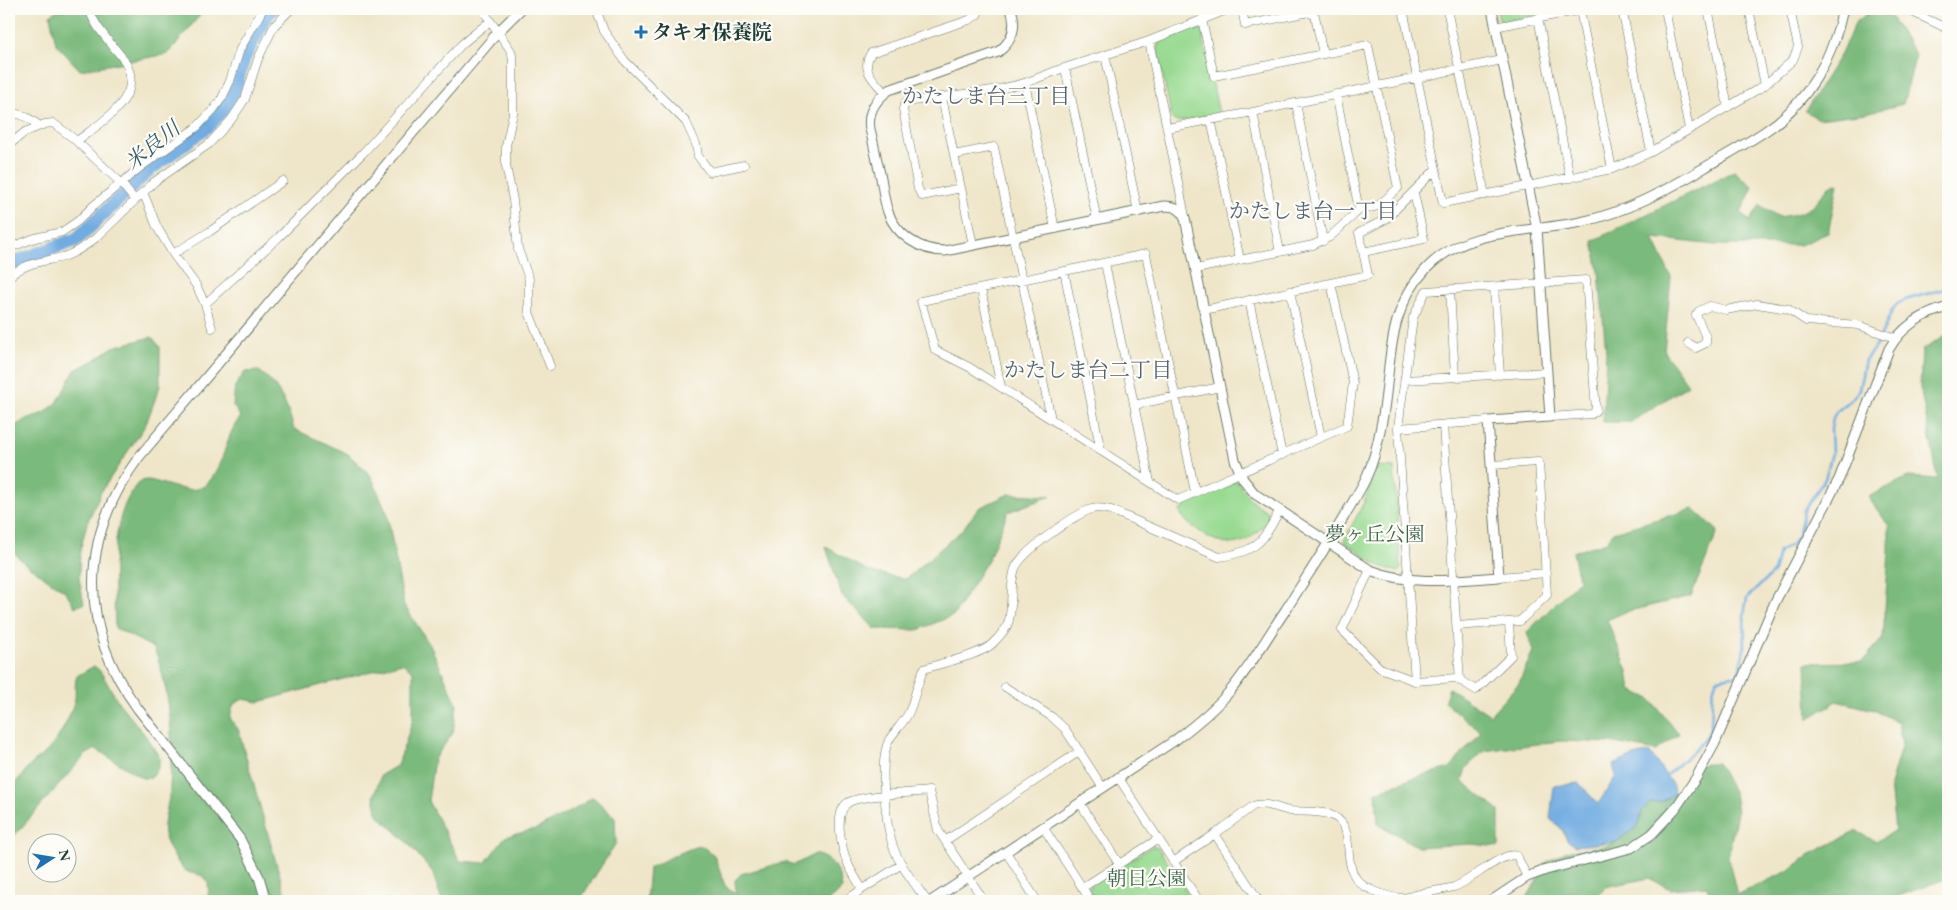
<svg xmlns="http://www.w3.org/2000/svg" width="1957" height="910" font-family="'EB Garamond','Noto Serif JP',serif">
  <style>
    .green { fill: #98da91; stroke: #5c8c62 }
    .forest { fill: #7aba7b; stroke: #4c7c58 }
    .water { fill: #6fabe1; stroke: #47748a }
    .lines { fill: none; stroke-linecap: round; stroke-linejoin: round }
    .stream { stroke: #6fabe1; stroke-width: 2.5 }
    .river { stroke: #6fabe1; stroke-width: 14 }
    .minor-casing { stroke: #687868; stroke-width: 9 }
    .tertiary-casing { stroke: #687868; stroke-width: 11 }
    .minor { stroke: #fff; stroke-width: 8 }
    .tertiary { stroke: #fff; stroke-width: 9 }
    .poi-dot { fill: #1f6fb2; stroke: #fdfcf7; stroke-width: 2 }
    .labels { text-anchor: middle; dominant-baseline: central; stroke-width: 4.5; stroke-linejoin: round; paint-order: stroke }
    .poi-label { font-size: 20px; font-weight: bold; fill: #1f3d34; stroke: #fdfcf7; text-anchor: start }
    .park-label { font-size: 20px; fill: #3d644b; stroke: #fdfcf7 }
    .neighbourhood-label { font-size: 21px; fill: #546370; stroke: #fdfcf7 }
    .water-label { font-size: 21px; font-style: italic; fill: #375e68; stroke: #fdfcf7 }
  </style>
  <rect width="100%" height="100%" fill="#fdfcf7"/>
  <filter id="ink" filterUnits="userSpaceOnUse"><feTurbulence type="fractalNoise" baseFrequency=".02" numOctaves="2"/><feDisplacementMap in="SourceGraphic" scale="10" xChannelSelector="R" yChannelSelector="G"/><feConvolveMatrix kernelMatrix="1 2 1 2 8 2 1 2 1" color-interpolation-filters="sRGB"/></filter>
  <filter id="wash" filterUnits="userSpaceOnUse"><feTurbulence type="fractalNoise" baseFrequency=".0096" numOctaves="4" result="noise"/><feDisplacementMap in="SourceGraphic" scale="20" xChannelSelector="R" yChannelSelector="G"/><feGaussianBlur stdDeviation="1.12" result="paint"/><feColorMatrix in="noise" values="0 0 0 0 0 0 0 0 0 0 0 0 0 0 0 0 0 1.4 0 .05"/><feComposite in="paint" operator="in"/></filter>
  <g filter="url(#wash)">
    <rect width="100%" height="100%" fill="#efe6c9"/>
    <path class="green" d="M1497,9H1565L1503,22L1499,19Z
      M1196,25L1201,28L1219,114L1177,122L1172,119L1157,47L1160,41Z
      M1377,467L1394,468L1401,569L1398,572L1375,564L1344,541L1364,502Z
      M1232,480L1237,482L1253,502L1269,513V518C1249,546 1229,552 1201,532C1191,525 1184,522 1179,511L1185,508L1182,502Z
      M1152,846L1158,848L1193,901H1096L1087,888Z"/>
    <path class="forest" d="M59,9H205L168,54L80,70L56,44L50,15Z
      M1873,9L1891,17L1916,55L1903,104L1866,113L1819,119L1805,111L1841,54L1855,23Z
      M1734,171L1753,187L1741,212L1750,221L1760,205L1779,217C1808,213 1812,209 1829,186L1838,184L1828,233L1800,245H1715L1653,238L1671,277L1664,352L1688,385L1631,422H1603L1606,352L1599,272L1593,241Z
      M1948,334V878L1885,901H1711L1707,886L1670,889L1649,878L1605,887L1592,901H1525L1538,879L1542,865L1565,852L1606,846L1616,842L1638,826L1642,811L1650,803L1660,802L1686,786V778L1700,765L1717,762L1734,793L1737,812L1728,857L1737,895L1790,870L1809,855L1857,831L1876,842L1895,830L1890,785L1902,744L1898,722L1874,710L1837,701L1808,719L1806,663L1862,662L1883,638L1889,551V526L1868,497L1908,477L1938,479L1920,387L1922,350Z
      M152,337L160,347V386L146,424L101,492L87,523L80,551L79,578L84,604L75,607L66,592L24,563L11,549L9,559V429L29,418L44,413L57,403L75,370L93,361L113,347Z
      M259,371C280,386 287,406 294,429L348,454L371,476L387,513L404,605L430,645L457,704L453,733L434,759L428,801L460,861L485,863L505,837L536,829L572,811L593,797L615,818L616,843L579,901H442L432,871L406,841L378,815L374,796L381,775L398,765L413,719V671L402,663L259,702L243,699L233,705L230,718L238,729L287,901H207C209,891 211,880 200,875C196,873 192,874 188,872C179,868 166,844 164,834C162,822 170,801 170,788C173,738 172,696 154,648L115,628C114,588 109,528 131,493C135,486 139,480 148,480C163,482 190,496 204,486C226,470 223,436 241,417L233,406L235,386L245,372Z
      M1009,494L1051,496L1008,512L989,558L954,615L918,630L875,629L842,596L826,547L870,572L906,579L961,531L979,508Z
      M1693,509L1718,531L1691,596L1625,612L1607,620L1628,671L1631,690L1650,699L1679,734L1656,751L1615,743L1560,741L1484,751L1466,768L1462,781L1499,811V847L1471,844L1418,847L1378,824L1376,792L1419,776L1450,768L1481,732L1444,702L1449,688L1490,715L1519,683L1533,651L1527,632L1579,580L1573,552L1607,542L1613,532Z
      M94,666L100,671L119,703L145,735L160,758L158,768L151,778H142L96,749L85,755L15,835L9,845V788C19,781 24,771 33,763C37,758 44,755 48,750C61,736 70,717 75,699C76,693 74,684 77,676Z
      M700,845L714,855L725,886L736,893L735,880L741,874L785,862L794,865L815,854C833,859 840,872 842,889L829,901H646L649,868L675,855Z"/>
    <path class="water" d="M1649,752L1673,785L1674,794L1660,802L1650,803L1642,811L1638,826L1616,842L1575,846L1567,840L1562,829L1550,819L1554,786L1579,783L1598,804L1616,776L1613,765L1631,757Z"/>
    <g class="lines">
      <path class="stream" d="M1665,777C1676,766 1704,745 1709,732C1715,715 1708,696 1717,679L1738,675L1745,646L1744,614L1747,598L1774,572L1779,552L1792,544L1798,536L1804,510L1825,479L1832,453L1831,429L1833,418L1836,412L1852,399L1859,390L1865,360L1878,343L1892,310L1897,304L1905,300L1948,288"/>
      <path class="river" d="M9,265L77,239L149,170L209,125L222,110L234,91L244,58L267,15L272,9"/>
    </g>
  </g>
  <g filter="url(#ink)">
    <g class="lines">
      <g class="minor-casing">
        <path id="minor" d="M482,9L505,42L511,51L513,60V113L506,146V166L513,200L518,249L529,279V312L550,366
          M596,9L604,31L625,61L686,122L696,144L698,156L710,172L744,165
          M1242,9L1245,25L1309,12L1315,16L1323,54
          M1403,9L1443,203L1612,169L1651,152L1765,85L1793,60L1798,47L1790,9
          M1447,9L1485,195
          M1622,9L1651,152
          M1665,9L1689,129
          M1708,9L1728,107
          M1749,9L1765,85
          M1910,9L1912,12L1948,29
          M1580,10L1612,169
          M1538,18L1570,178
          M1495,27L1586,9
          M1149,41L1185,216
          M1105,55L1138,212
          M1065,68L1097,220
          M1025,83L1055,229
          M885,93C874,80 860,70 871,53L969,20L977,15L980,9
          M1336,94L1359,210
          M942,98L973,245
          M1296,103L1323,241
          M1253,112L1280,252
          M9,114C20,111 31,120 40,126
          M1211,119L1240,260
          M1167,128L1253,112L1502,60
          M77,141C103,121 151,93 121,56C109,41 95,27 89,9
          M9,145L25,132L45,124L53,123L73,138L121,183L134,199
          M954,155L994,147L1051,419
          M961,188L922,196L918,189L903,109L906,102L1000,89L1025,83L1061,69L1149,41L1229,9
          M143,192L157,227L173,254L196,285L205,304L212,328
          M9,248L35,238L62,232L78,221L93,206L142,166L197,127L214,109L222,98L230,81L240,49L263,9
          M1363,252L1424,239L1414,193
          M173,254L209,232L283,181
          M1105,263L1150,482
          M1196,269L1313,245L1330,237L1359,210L1378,206L1398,188L1368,45L1214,76L1202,19
          M1064,271L1101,451
          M9,277C25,262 43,262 63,257C76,253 87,245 97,237L154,182L209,144L231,120L245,99L258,59L274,26L291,9
          M1494,287L1500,375
          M981,289L1001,387
          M1450,290L1455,377
          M1290,291L1321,437
          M1249,300L1282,455
          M205,304L279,237L362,154L462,44L490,21
          M1204,310L1368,275L1359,233L1386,219L1436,169
          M1688,343L1696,348L1706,343V337L1696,315L1699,311L1710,306L1726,310L1757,304L1788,309L1806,321L1858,325L1895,338
          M1405,380L1547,372
          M1134,405L1220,387
          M1443,425L1460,681
          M1398,428L1488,421
          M1195,492L1146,254L921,301L935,350L969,367L1178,500L1347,426L1353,383L1331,283
          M1370,570L1342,630L1380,668L1415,681L1456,678L1476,690L1511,656L1509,622
          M1499,577L1546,573
          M1457,626L1520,621L1547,595L1539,462L1491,465
          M1415,681L1398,428L1413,318L1426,291L1586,280L1596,410L1592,414L1550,417
          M1005,687L1052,717L1065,729L1103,788
          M1118,777L1199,901
          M1080,803L1119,864
          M1043,827L1091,901
          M1215,834L1259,901
          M945,841L1080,751
          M1006,852L1037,901
          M1173,862L1215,834L1253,806C1264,801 1279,809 1290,811C1302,812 1316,811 1328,814C1365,825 1331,875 1372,890C1381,894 1392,898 1402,898C1408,898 1414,895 1420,894C1431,891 1443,890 1454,887C1471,881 1504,850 1517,856L1527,877
          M1082,888L1158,839
          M862,889C858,882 853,874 849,866C842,851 832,812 849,802C862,795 912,793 929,791L938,830L984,901
          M844,901L902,864
          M927,901C916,885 901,868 894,849C886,828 878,761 889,740C895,730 904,723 909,712C915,698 917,683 924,669C941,663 981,655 992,644C997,639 1004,632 1007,626C1014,612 1009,584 1015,569C1020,553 1076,513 1092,509C1098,507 1105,509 1111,510L1219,557C1255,552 1263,543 1279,511"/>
      </g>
      <g class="tertiary-casing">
        <path id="tertiary" d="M1011,9C1017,26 1013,41 998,52L889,90C875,100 867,112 870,129C874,145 877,162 881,178C883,189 884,201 888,212C896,235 920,251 945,251L1164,206C1174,206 1181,208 1185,218L1235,460L1243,479L1255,494L1370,570C1412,586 1455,580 1499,577L1488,421L1550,417L1537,229L1492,9
          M1946,28L1948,23
          M266,901L259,877L240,839L138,709C78,627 79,538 139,457L498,32L521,9
          M931,901L1174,741C1194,726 1214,710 1230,691C1251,666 1267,637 1285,611C1305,579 1326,548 1345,515C1352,503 1360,491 1366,478C1373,463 1378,443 1381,426C1393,370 1383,315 1426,269C1465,227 1529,233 1581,222C1626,212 1665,191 1704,168C1724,156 1744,145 1764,132C1807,104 1833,58 1843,9
          M1491,901L1527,877L1546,870L1631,848L1652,834L1675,809L1696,778L1715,743L1775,602L1839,479L1889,349C1902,326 1922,314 1948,307"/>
      </g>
      <use href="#minor" class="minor"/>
      <use href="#tertiary" class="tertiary"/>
    </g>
  </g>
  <path class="poi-dot" d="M638.5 24.5h5v5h5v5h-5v5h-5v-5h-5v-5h5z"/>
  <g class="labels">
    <g class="poi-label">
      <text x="652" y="32">タキオ保養院</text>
    </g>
    <g class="park-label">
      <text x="1375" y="534">夢ヶ丘公園</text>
      <text x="1147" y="878">朝日公園</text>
    </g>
    <g class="neighbourhood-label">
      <text x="986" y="95">かたしま台三丁目</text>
      <text x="1313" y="210">かたしま台一丁目</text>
      <text x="1088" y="369">かたしま台二丁目</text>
    </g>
    <g class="water-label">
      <text transform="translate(152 145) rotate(-39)">米良川</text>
    </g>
  </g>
  <rect width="1957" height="910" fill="none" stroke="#fdfcf7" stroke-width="30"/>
  <g transform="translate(52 858) rotate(78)"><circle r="24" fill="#fdfcf7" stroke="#a4b0a9"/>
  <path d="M0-4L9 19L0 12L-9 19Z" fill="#1f6fb2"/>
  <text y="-8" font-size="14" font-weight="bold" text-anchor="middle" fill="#1f3d34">N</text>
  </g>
</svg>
